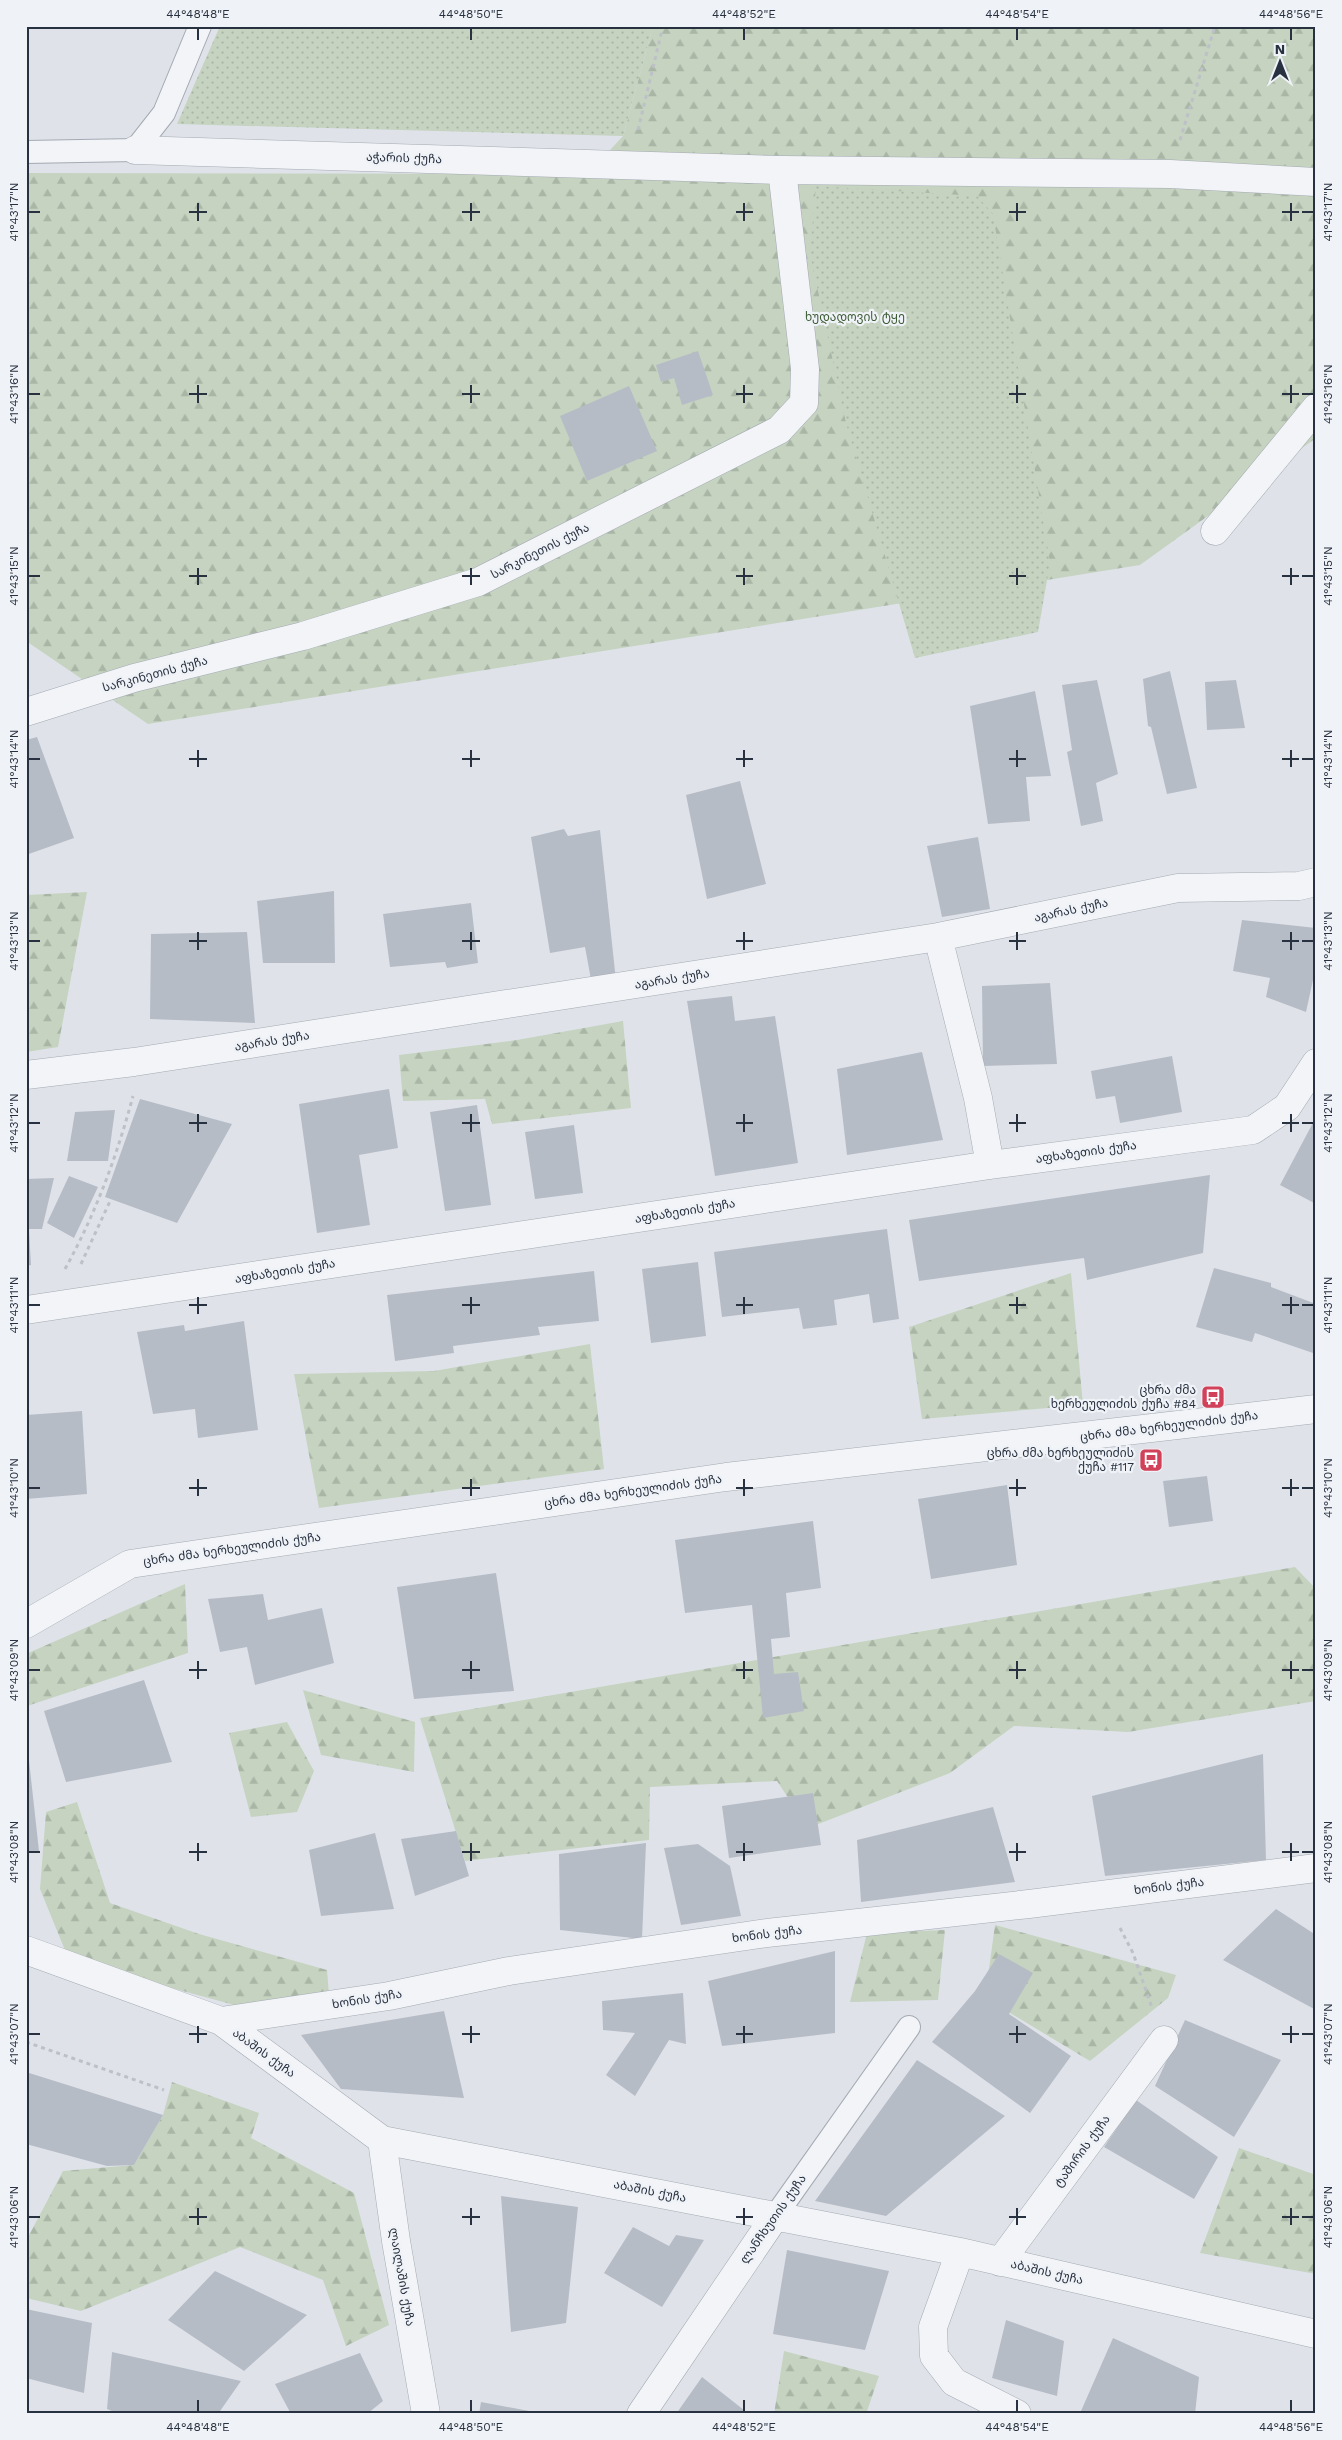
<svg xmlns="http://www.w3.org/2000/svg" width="1342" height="2440" font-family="'Work Sans','Noto Sans Georgian',sans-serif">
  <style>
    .forest { fill: url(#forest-firs) }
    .garden { fill: url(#garden-dots) }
    .building { fill: #b6bcc6 }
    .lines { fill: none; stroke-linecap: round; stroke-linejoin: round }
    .lane-casing { stroke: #a4aab3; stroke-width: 24 }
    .street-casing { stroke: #a4aab3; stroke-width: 29 }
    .path { stroke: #bdc1c7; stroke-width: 3; stroke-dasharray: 4 4; stroke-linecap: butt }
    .lane { stroke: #f2f4f7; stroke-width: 22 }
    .street { stroke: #f2f4f7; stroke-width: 28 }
    .ticks { fill: none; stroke: #283140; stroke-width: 2 }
    .labels { text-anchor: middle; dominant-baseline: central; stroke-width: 4.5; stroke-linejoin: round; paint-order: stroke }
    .street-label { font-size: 12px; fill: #283140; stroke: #eff2f6 }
    .park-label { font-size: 12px; fill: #3d5c35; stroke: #eff2f6 }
    .poi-label { font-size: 12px; fill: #283140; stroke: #eff2f6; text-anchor: end }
    .neatline { fill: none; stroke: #283140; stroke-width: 2 }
    .ticks-label { font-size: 12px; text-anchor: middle; fill: #283140 }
  </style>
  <defs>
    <pattern id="forest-firs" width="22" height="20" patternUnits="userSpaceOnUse" patternTransform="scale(1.25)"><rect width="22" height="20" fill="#c5d3c0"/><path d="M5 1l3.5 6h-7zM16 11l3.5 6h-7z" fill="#a9b6a6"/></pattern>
    <pattern id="garden-dots" width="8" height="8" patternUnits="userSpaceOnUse" patternTransform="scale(1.25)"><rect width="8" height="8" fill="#c5d3c0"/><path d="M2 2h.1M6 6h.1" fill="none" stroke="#a9b6a6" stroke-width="1.8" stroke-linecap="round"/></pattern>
  </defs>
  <rect width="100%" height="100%" fill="#dfe3e9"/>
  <path class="forest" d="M653,26H1316V438L1140,565L148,724L26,641V173L588,174L623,136Z
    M87,892L58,1047L26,1052V895Z
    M623,1021L631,1108L492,1124L485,1099L403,1101L399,1055L517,1040Z
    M1071,1273L1083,1405L922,1419L909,1327Z
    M590,1344L604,1469L319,1508L294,1374L434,1371Z
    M1295,1567L1316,1589V1701L1128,1732L1014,1726L950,1773L808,1828L777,1781L650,1787L649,1840L465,1861L420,1718Z
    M185,1584L188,1653L27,1706L26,1654Z
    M303,1690L415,1722L414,1772L321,1755Z
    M287,1722L314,1771L297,1812L251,1817L229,1733Z
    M77,1802L110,1903L199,1934L327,1970L329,1995L238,2006L69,1960L40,1889L46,1812Z
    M995,1925L1176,1975L1168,1998L1090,2061L985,1998Z
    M945,1930L938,2000L850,2002L867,1933Z
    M172,2082L259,2113L251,2138L354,2193L389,2325L346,2346L323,2280L240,2247L81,2311L26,2298V2241L63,2171L134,2165L163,2115Z
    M1239,2148L1316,2175V2274L1200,2253Z
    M784,2351L879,2376L866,2414H774Z"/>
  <path class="garden" d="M220,26H653L623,136L177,124Z
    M816,186L977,196L993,214L1050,563L1038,632L915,658L846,423L810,253Z"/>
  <path class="building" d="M698,351L713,395L682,405L674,378L661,382L656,365Z
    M629,386L657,451L587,481L560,416Z
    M1170,671L1197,788L1167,794L1151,727L1148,726L1143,679Z
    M1097,680L1118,774L1096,783L1103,821L1081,826L1067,752L1072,750L1062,685Z
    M1236,680L1245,728L1207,730L1205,682Z
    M1035,691L1051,776L1026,777L1030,821L988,824L970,706Z
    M37,737L74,838L26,855V740Z
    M740,781L766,884L707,899L686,795Z
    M564,829L568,836L600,830L616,981L592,985L585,947L550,953L531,837Z
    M978,837L990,909L942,917L927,846Z
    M334,891L335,963H263L257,901Z
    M471,903L478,963L447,968L445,962L390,967L383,914Z
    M1242,920L1316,928V966L1306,1012L1266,997L1270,978L1233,971Z
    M247,932L255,1023L150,1019L151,934Z
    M1050,983L1057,1064L983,1066L982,986Z
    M732,996L735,1021L775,1016L798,1163L715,1176L687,1001Z
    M922,1052L943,1140L847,1155L837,1069Z
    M1172,1056L1182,1112L1120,1123L1115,1096L1096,1099L1091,1071Z
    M389,1089L398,1148L359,1155L370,1225L317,1233L299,1104Z
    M140,1099L232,1124L177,1223L105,1197Z
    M477,1105L491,1205L445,1211L430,1112Z
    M115,1110L108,1161H67L75,1112Z
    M1316,1117V1204L1280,1185Z
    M574,1125L583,1193L535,1199L525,1132Z
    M1210,1175L1203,1253L1087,1280L1084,1258L919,1281L909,1220Z
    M69,1176L98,1187L74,1238L47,1223Z
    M54,1178L42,1229H29L31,1265L26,1266V1179Z
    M887,1229L899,1319L873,1323L869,1294L834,1300L837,1325L803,1329L799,1308L722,1317L714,1252Z
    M698,1262L706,1336L651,1343L642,1269Z
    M1214,1268L1271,1283V1287L1316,1304V1354L1255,1333L1252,1342L1196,1327Z
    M594,1271L599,1321L538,1327L540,1335L453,1346L454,1353L395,1361L387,1295Z
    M244,1321L258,1430L198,1438L195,1409L153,1414L137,1332L184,1325L185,1331Z
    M82,1411L87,1494L26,1499V1415Z
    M1207,1476L1213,1521L1169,1527L1163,1481Z
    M1007,1485L1017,1565L931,1579L918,1499Z
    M813,1521L821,1588L786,1593L790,1637L771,1639L774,1674L798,1672L804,1711L763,1718L752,1605L685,1613L675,1540Z
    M496,1573L514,1691L414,1699L397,1587Z
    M263,1594L268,1620L322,1608L334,1663L255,1685L247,1647L220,1652L208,1599Z
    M144,1680L172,1762L66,1782L44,1711Z
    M26,1733L39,1851L26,1853Z
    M1263,1754L1266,1860L1105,1876L1092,1796Z
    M813,1793L821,1845L729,1858L722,1806Z
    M993,1807L1015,1882L861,1902L857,1840Z
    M456,1831L469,1876L415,1896L401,1839Z
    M375,1833L394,1909L321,1916L309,1850Z
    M646,1843L642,1939L560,1930L559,1854Z
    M698,1844L730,1866L741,1916L681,1925L664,1848Z
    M1276,1909L1316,1935V2010L1223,1960Z
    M835,1951V2033L722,2046L708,1981Z
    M999,1954L1033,1973L1009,2014L1071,2056L1030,2113L932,2042L975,1991Z
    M683,1993L686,2044L669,2040L635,2096L606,2075L635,2033L603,2030L602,2001Z
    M444,2011L464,2098L341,2089L301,2035Z
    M1185,2020L1281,2060L1234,2137L1155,2086Z
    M917,2060L1005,2116L886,2216L815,2201Z
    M26,2072L163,2115L134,2165L107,2166L26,2144Z
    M1136,2100L1218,2157L1194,2199L1104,2147Z
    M501,2196L578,2207L566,2323L511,2332Z
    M633,2227L669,2246L676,2235L704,2240L662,2307L604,2273Z
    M787,2250L889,2271L865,2350L773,2334Z
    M215,2271L307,2315L244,2371L168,2320Z
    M26,2309L92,2323L84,2393L26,2378Z
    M1006,2320L1064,2341L1057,2396L992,2378Z
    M1113,2338L1199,2377L1195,2414H1090L1081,2411Z
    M112,2352L241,2381L218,2414H119L107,2409Z
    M360,2353L383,2401L367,2414H291L275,2384Z
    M702,2377L749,2414H676Z
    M481,2402L540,2413V2414H479Z"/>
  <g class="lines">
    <g class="lane-casing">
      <path id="lane" d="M26,152L135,150L164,113L200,26
        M776,2215L909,2027"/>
    </g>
    <g class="street-casing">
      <path id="street" d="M135,150L782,170L1170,174L1316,182
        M1215,531L1316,408
        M26,712L134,678L303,636L478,582L779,430L804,403L805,369L782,170
        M938,937L978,1098L990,1165
        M26,1075L134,1062L938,937L1178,888L1299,886L1316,882
        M26,1310L990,1165L1253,1130L1287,1107L1316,1063
        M26,1624L130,1564L726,1477L1316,1409
        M26,1950L221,2021L382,2140L960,2252L1316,2334
        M221,2021L389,1996L509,1971L767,1933L1029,1904L1316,1868
        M382,2140L396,2241L426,2414
        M960,2252L933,2327L934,2356L954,2382L1017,2414
        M1000,2262L1164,2040
        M641,2414L776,2215"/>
    </g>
    <path class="path" d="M638,130L663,26
      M1180,140L1215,26
      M81,1264L111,1199
      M65,1269C95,1215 117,1156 133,1096
      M1120,1928L1133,1953L1152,2008
      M26,2042L164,2090"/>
    <use href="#lane" class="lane"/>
    <use href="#street" class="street"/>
  </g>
  <path class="ticks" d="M198,28V40M471,28V40M744,28V40M1017,28V40M1291,28V40M198,203V221M471,203V221M744,203V221M1017,203V221M1291,203V221M28,212H40M189,212H207M462,212H480M736,212H753M1009,212H1026M1282,212H1299M1302,212H1314M198,385V403M471,385V403M744,385V403M1017,385V403M1291,385V403M28,394H40M189,394H207M462,394H480M736,394H753M1009,394H1026M1282,394H1299M1302,394H1314M198,568V585M471,568V585M744,568V585M1017,568V585M1291,568V585M28,576H40M189,576H207M462,576H480M736,576H753M1009,576H1026M1282,576H1299M1302,576H1314M198,750V767M471,750V767M744,750V767M1017,750V767M1291,750V767M28,759H40M189,759H207M462,759H480M736,759H753M1009,759H1026M1282,759H1299M1302,759H1314M198,932V950M471,932V950M744,932V950M1017,932V950M1291,932V950M28,941H40M189,941H207M462,941H480M736,941H753M1009,941H1026M1282,941H1299M1302,941H1314M198,1114V1132M471,1114V1132M744,1114V1132M1017,1114V1132M1291,1114V1132M28,1123H40M189,1123H207M462,1123H480M736,1123H753M1009,1123H1026M1282,1123H1299M1302,1123H1314M198,1297V1314M471,1297V1314M744,1297V1314M1017,1297V1314M1291,1297V1314M28,1305H40M189,1305H207M462,1305H480M736,1305H753M1009,1305H1026M1282,1305H1299M1302,1305H1314M198,1479V1496M471,1479V1496M744,1479V1496M1017,1479V1496M1291,1479V1496M28,1488H40M189,1488H207M462,1488H480M736,1488H753M1009,1488H1026M1282,1488H1299M1302,1488H1314M198,1661V1679M471,1661V1679M744,1661V1679M1017,1661V1679M1291,1661V1679M28,1670H40M189,1670H207M462,1670H480M736,1670H753M1009,1670H1026M1282,1670H1299M1302,1670H1314M198,1843V1861M471,1843V1861M744,1843V1861M1017,1843V1861M1291,1843V1861M28,1852H40M189,1852H207M462,1852H480M736,1852H753M1009,1852H1026M1282,1852H1299M1302,1852H1314M198,2026V2043M471,2026V2043M744,2026V2043M1017,2026V2043M1291,2026V2043M28,2034H40M189,2034H207M462,2034H480M736,2034H753M1009,2034H1026M1282,2034H1299M1302,2034H1314M198,2208V2225M471,2208V2225M744,2208V2225M1017,2208V2225M1291,2208V2225M28,2217H40M189,2217H207M462,2217H480M736,2217H753M1009,2217H1026M1282,2217H1299M1302,2217H1314M198,2400V2412M471,2400V2412M744,2400V2412M1017,2400V2412M1291,2400V2412"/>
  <defs>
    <g id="bus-square" transform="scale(1.25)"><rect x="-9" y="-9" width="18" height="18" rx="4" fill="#d14159" stroke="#eff2f6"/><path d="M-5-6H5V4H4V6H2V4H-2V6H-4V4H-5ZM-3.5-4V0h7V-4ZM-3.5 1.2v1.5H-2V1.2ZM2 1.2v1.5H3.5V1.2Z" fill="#fff"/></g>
  </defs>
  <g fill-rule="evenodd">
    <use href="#bus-square" x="1213" y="1397"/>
    <use href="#bus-square" x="1151" y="1460"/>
  </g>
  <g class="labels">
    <g class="street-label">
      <text transform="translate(404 158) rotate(2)">აჭარის ქუჩა</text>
      <text transform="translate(540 551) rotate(-27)">სარკინეთის ქუჩა</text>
      <text transform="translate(155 674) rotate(-15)">სარკინეთის ქუჩა</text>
      <text transform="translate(1071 910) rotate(-12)">აგარას ქუჩა</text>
      <text transform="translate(672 979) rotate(-9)">აგარას ქუჩა</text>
      <text transform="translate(272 1041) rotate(-9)">აგარას ქუჩა</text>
      <text transform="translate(1086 1152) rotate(-8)">აფხაზეთის ქუჩა</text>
      <text transform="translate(685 1211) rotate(-9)">აფხაზეთის ქუჩა</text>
      <text transform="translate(285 1271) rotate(-9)">აფხაზეთის ქუჩა</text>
      <text transform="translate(1169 1426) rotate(-7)">ცხრა ძმა ხერხეულიძის ქუჩა</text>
      <text transform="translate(633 1491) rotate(-8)">ცხრა ძმა ხერხეულიძის ქუჩა</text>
      <text transform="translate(232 1549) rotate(-8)">ცხრა ძმა ხერხეულიძის ქუჩა</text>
      <text transform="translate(1169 1886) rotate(-7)">ხონის ქუჩა</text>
      <text transform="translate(767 1934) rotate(-7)">ხონის ქუჩა</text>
      <text transform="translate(367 1999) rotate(-9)">ხონის ქუჩა</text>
      <text transform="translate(264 2053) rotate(36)">აბაშის ქუჩა</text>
      <text transform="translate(1082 2151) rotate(-54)">ტაშირის ქუჩა</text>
      <text transform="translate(650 2191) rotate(11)">აბაშის ქუჩა</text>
      <text transform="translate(773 2219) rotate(-55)">ლანჩხუთის ქუჩა</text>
      <text transform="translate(1047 2272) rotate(13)">აბაშის ქუჩა</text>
      <text transform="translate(402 2277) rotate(80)">ლაილაშის ქუჩა</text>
    </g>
    <g class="park-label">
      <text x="855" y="317">ხუდადოვის ტყე</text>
    </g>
    <g class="poi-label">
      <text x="1196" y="1390">ცხრა ძმა<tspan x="1196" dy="14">ხერხეულიძის ქუჩა #84</tspan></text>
      <text x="1134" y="1453">ცხრა ძმა ხერხეულიძის<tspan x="1134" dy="14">ქუჩა #117</tspan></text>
    </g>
  </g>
  <rect width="1342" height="2440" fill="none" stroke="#eff2f6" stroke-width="55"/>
  <g transform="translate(1280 62)" stroke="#eff2f6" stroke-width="4" paint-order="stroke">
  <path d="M0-4L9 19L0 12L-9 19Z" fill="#283140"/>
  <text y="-8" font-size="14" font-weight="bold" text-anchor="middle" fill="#283140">N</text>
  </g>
  <rect x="28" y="28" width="1286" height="2384" class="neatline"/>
  <g class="ticks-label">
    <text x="198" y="18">44°48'48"E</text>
    <text x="471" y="18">44°48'50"E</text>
    <text x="744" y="18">44°48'52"E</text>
    <text x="1017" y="18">44°48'54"E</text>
    <text x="1291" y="18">44°48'56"E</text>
    <text transform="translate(14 212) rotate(-90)" y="4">41°43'17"N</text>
    <text transform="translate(1328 212) rotate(-90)" y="4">41°43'17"N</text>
    <text transform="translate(14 394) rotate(-90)" y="4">41°43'16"N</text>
    <text transform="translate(1328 394) rotate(-90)" y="4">41°43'16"N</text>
    <text transform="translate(14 576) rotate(-90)" y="4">41°43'15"N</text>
    <text transform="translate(1328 576) rotate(-90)" y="4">41°43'15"N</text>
    <text transform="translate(14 759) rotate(-90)" y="4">41°43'14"N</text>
    <text transform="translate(1328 759) rotate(-90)" y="4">41°43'14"N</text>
    <text transform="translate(14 941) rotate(-90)" y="4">41°43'13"N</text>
    <text transform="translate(1328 941) rotate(-90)" y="4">41°43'13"N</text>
    <text transform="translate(14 1123) rotate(-90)" y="4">41°43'12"N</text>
    <text transform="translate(1328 1123) rotate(-90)" y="4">41°43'12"N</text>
    <text transform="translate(14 1305) rotate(-90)" y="4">41°43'11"N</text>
    <text transform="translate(1328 1305) rotate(-90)" y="4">41°43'11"N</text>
    <text transform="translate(14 1488) rotate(-90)" y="4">41°43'10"N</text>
    <text transform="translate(1328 1488) rotate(-90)" y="4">41°43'10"N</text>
    <text transform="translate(14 1670) rotate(-90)" y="4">41°43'09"N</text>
    <text transform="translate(1328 1670) rotate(-90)" y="4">41°43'09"N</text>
    <text transform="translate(14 1852) rotate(-90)" y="4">41°43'08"N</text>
    <text transform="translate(1328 1852) rotate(-90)" y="4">41°43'08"N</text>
    <text transform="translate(14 2034) rotate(-90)" y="4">41°43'07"N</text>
    <text transform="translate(1328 2034) rotate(-90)" y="4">41°43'07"N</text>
    <text transform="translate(14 2217) rotate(-90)" y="4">41°43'06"N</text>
    <text transform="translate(1328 2217) rotate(-90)" y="4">41°43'06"N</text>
    <text x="198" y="2431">44°48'48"E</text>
    <text x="471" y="2431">44°48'50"E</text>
    <text x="744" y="2431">44°48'52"E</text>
    <text x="1017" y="2431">44°48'54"E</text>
    <text x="1291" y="2431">44°48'56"E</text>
  </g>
</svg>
